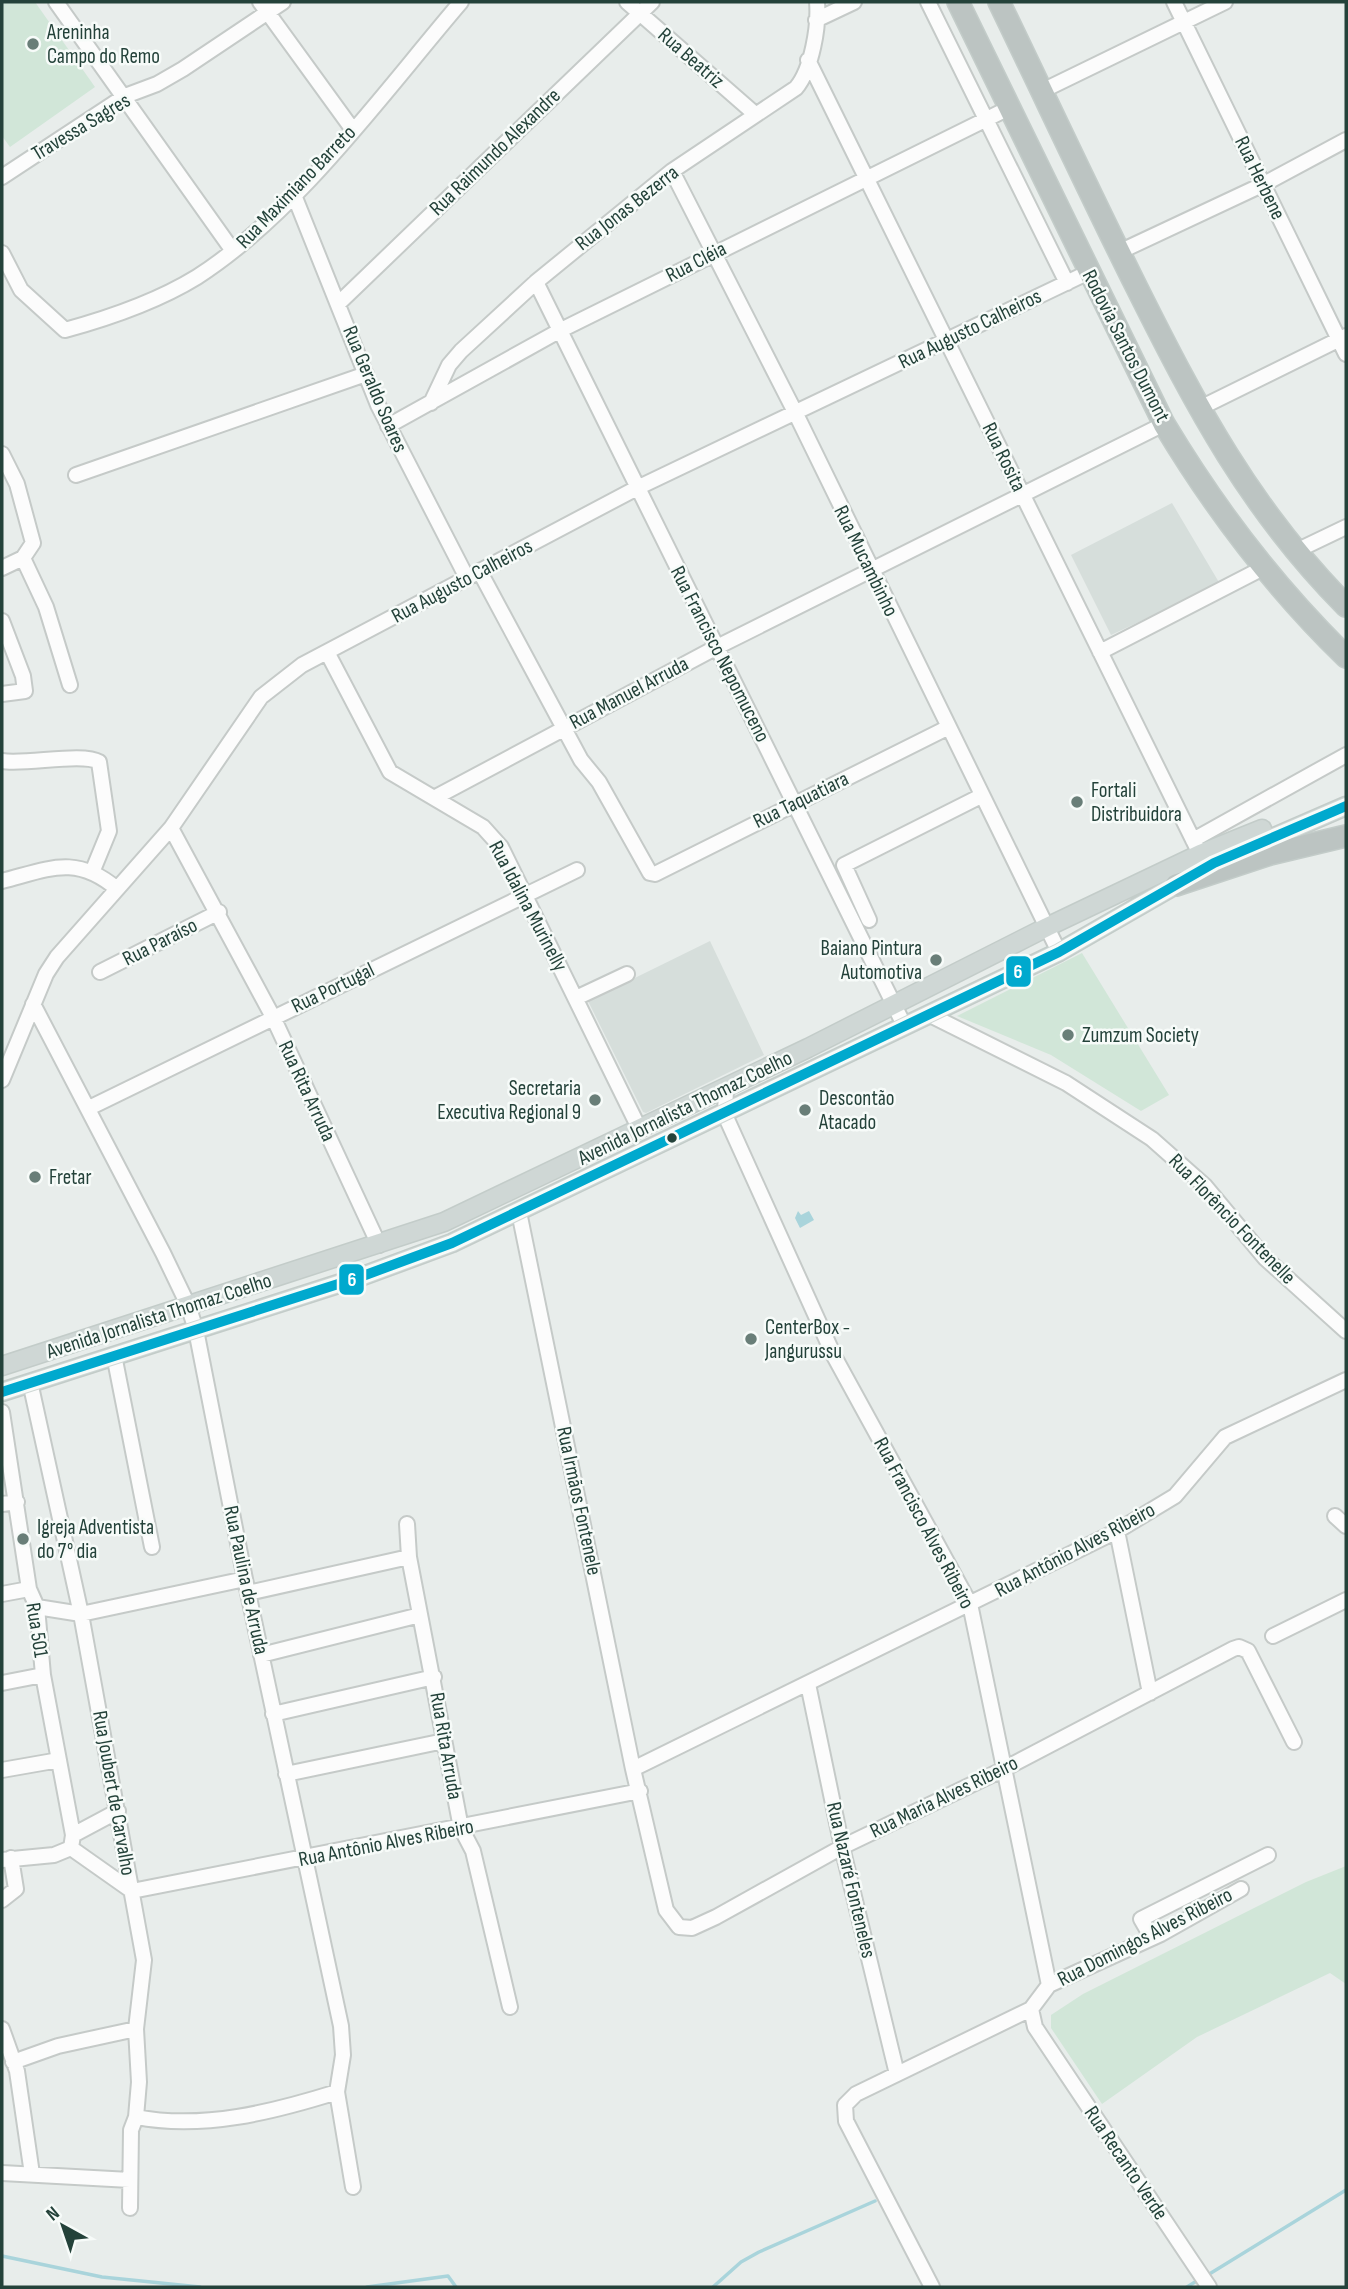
<svg xmlns="http://www.w3.org/2000/svg" width="1348" height="2289" font-family="'Sofia Sans Condensed',sans-serif">
  <style>
    .built { fill: #d6dedb }
    .green { fill: #d1e6d8 }
    .water { fill: #a9d4db }
    .lines { fill: none; stroke-linecap: round; stroke-linejoin: round }
    .stream { stroke: #a9d4db; stroke-width: 3.5 }
    .minor-casing { stroke: #c5cac8; stroke-width: 18 }
    .major-casing { stroke: #c3ccc9; stroke-width: 21 }
    .highway-casing { stroke: #c3ccc9; stroke-width: 24 }
    .minor { stroke: #fcfcfc; stroke-width: 14 }
    .major { stroke: #cfd7d5; stroke-width: 18 }
    .highway { stroke: #bcc4c2; stroke-width: 21 }
    .bus-1-casing { stroke: #f7fbf9; stroke-width: 16 }
    .bus-1 { stroke: #00a9ce; stroke-width: 10 }
    .poi-dot { fill: #697e78; stroke: #f7fbf9; stroke-width: 2.5 }
    .bus-dot { fill: #24423a; stroke: #f7fbf9; stroke-width: 2.5 }
    .labels { text-anchor: middle; dominant-baseline: central; stroke-width: 5; stroke-linejoin: round; paint-order: stroke }
    .poi-label { font-size: 21px; fill: #24423a; stroke: #f7fbf9; text-anchor: start }
    .street-label { font-size: 21px; fill: #24423a; stroke: #f7fbf9 }
    .line-badge { stroke: #f7fbf9; stroke-width: 2.5 }
    .badge-label { font-size: 19px; text-anchor: middle; font-weight: bold; fill: #fff }
  </style>
  <rect width="100%" height="100%" fill="#e8edeb"/>
  <path class="built" d="M1172,503L1220,584L1111,635L1071,555Z
    M710,941L764,1055L646,1113L643,1112L588,1001Z"/>
  <path class="green" d="M2,2H35L95,87L10,147L2,136Z
    M1082,953L1169,1095L1141,1111L1051,1055L957,1016Z
    M1346,1866V1984L1330,1973L1197,2037L1102,2104L1051,2028V2015L1083,1994L1306,1882Z"/>
  <path class="water" d="M798,1211L801,1215L809,1211L814,1220L800,1228L795,1218Z"/>
  <g class="lines">
    <path class="stream" d="M2,2256L102,2277L200,2287
      M1211,2273L1346,2190
      M367,2287L448,2276L456,2287
      M713,2287L741,2262L759,2252L875,2201
      M1187,2287L1195,2282"/>
    <g class="minor-casing">
      <path id="minor" d="M56,2L233,251
        M260,2L353,130
        M627,2L755,114
        M928,2L1067,283
        M1174,2L1346,354
        M816,20L854,2
        M808,60L1200,854
        M1042,91L1225,2
        M672,171L795,412L1059,952
        M2,177L125,96L157,84L183,69L283,2
        M294,195L378,405L467,578
        M1119,252L1264,184L1346,140
        M2,253L21,290L65,330C109,318 158,301 197,277C298,212 383,93 461,2
        M536,282L904,1025
        M339,303L652,2
        M431,403L449,365L461,351L536,282L672,171L796,88C812,69 819,26 817,2
        M1198,409L1346,336
        M388,426L559,331L1009,108
        M2,454L17,484L33,543L23,558L46,607L70,685
        M76,475L366,374
        M1296,551L1346,527
        M2,568L23,558
        M480,572L581,760L599,782L650,873L655,874L947,728
        M2,621L23,676L25,691L2,694
        M327,652L390,772L483,827L501,847L640,1130
        M1100,652L1263,568
        M2,761C26,765 83,752 99,762L109,831L93,870
        M434,798L717,647L1164,424
        M171,828L273,1017L379,1245
        M1193,840L1346,755
        M2,881C49,869 76,854 117,889
        M869,920L844,865L981,796
        M100,972L219,912
        M576,998L627,974
        M33,1004L163,1253L188,1305L196,1330L245,1579L341,2026L343,2055L337,2092L353,2187
        M928,1014L1066,1083L1152,1139L1205,1186L1265,1258L1346,1331
        M2,1080L46,974L57,957L171,828L261,697L302,665L637,488L1089,272
        M726,1088L725,1115L834,1356L970,1604L1049,1985
        M89,1108L577,870
        M519,1212L633,1769L666,1910L679,1927L692,1928L716,1917L842,1847L1004,1769L1233,1649L1239,1647L1248,1651L1294,1742
        M114,1355L152,1547
        M30,1382L81,1614L144,1960L136,2029L139,2082L136,2117L131,2130L130,2208
        M2,1412L29,1589L37,1607L43,1675L73,1835L71,1848
        M2,1504L17,1502
        M1335,1516L1346,1526
        M407,1524L409,1557L461,1828L473,1851L510,2007
        M1117,1531L1150,1693
        M248,1593L409,1557
        M2,1594L29,1589
        M37,1607L81,1614L245,1579
        M1273,1636L1346,1600
        M261,1655L420,1615
        M2,1683L43,1675
        M808,1684L842,1847L897,2074
        M273,1714L434,1677
        M633,1769L1117,1531L1175,1496L1225,1437L1346,1380
        M2,1770L59,1760
        M286,1774L444,1741
        M73,1835L118,1811
        M71,1848L132,1891L640,1791
        M2,1860L54,1855L71,1848
        M2,1900L16,1889L11,1858
        M1152,1938L1141,1919L1268,1855
        M1049,1985L1031,2009L1035,2027L1209,2287
        M1049,1985L1161,1934L1241,1889
        M2,2029L17,2071L32,2174
        M13,2062L58,2046L136,2029
        M136,2117C203,2130 273,2112 337,2092
        M2,2173L130,2180
        M932,2287L846,2121L845,2105L856,2094L1031,2009"/>
    </g>
    <g class="major-casing">
      <path id="major" d="M2,1366L444,1222L808,1048L1047,927L1200,854L1262,829
        M2,1392L360,1277L452,1243L1059,952L1214,863L1346,806"/>
    </g>
    <g class="highway-casing">
      <path id="highway" d="M958,2L1164,424C1215,509 1275,588 1346,657
        M999,2C1045,97 1090,194 1137,288C1197,408 1250,509 1346,606
        M1176,885L1270,854L1346,836"/>
    </g>
    <use href="#minor" class="minor"/>
    <use href="#major" class="major"/>
    <use href="#highway" class="highway"/>
    <g class="bus-1-casing">
      <path id="bus-1" d="M2,1392L360,1277L452,1243L1059,952L1214,863L1346,806"/>
    </g>
    <use href="#bus-1" class="bus-1"/>
  </g>
  <g class="poi-dot">
    <circle cx="33" cy="44" r="7"/>
    <circle cx="1077" cy="802" r="7"/>
    <circle cx="936" cy="960" r="7"/>
    <circle cx="1068" cy="1035" r="7"/>
    <circle cx="595" cy="1100" r="7"/>
    <circle cx="805" cy="1110" r="7"/>
    <circle cx="35" cy="1177" r="7"/>
    <circle cx="751" cy="1339" r="7"/>
    <circle cx="23" cy="1539" r="7"/>
  </g>
  <circle class="bus-dot" cx="672" cy="1138" r="6"/>
  <g class="labels">
    <g class="poi-label">
      <text x="47" y="32">Areninha<tspan x="47" dy="24">Campo do Remo</tspan></text>
      <text x="1091" y="790">Fortali<tspan x="1091" dy="24">Distribuidora</tspan></text>
      <text x="922" y="948" text-anchor="end">Baiano Pintura<tspan x="922" dy="24">Automotiva</tspan></text>
      <text x="1082" y="1035">Zumzum Society</text>
      <text x="581" y="1088" text-anchor="end">Secretaria<tspan x="581" dy="24">Executiva Regional 9</tspan></text>
      <text x="819" y="1098">Descontão<tspan x="819" dy="24">Atacado</tspan></text>
      <text x="49" y="1177">Fretar</text>
      <text x="765" y="1327">CenterBox -<tspan x="765" dy="24">Jangurussu</tspan></text>
      <text x="37" y="1527">Igreja Adventista<tspan x="37" dy="24">do 7° dia</tspan></text>
    </g>
    <g class="street-label">
      <text transform="translate(691 58) rotate(41)">Rua Beatriz</text>
      <text transform="translate(81 127) rotate(-31)">Travessa Sagres</text>
      <text transform="translate(495 152) rotate(-44)">Rua Raimundo Alexandre</text>
      <text transform="translate(1260 178) rotate(64)">Rua Herbene</text>
      <text transform="translate(296 187) rotate(-46)">Rua Maximiano Barreto</text>
      <text transform="translate(627 208) rotate(-38)">Rua Jonas Bezerra</text>
      <text transform="translate(696 262) rotate(-27)">Rua Cléia</text>
      <text transform="translate(970 329) rotate(-26)">Rua Augusto Calheiros</text>
      <text transform="translate(1126 346) rotate(63)">Rodovia Santos Dumont</text>
      <text transform="translate(375 389) rotate(67)">Rua Geraldo Soares</text>
      <text transform="translate(1004 457) rotate(64)">Rua Rosita</text>
      <text transform="translate(866 561) rotate(64)">Rua Mucambinho</text>
      <text transform="translate(462 581) rotate(-28)">Rua Augusto Calheiros</text>
      <text transform="translate(720 654) rotate(63)">Rua Francisco Nepomuceno</text>
      <text transform="translate(629 693) rotate(-28)">Rua Manuel Arruda</text>
      <text transform="translate(801 800) rotate(-26)">Rua Taquatiara</text>
      <text transform="translate(528 906) rotate(62)">Rua Idalina Murinelly</text>
      <text transform="translate(160 942) rotate(-27)">Rua Paraíso</text>
      <text transform="translate(333 988) rotate(-26)">Rua Portugal</text>
      <text transform="translate(307 1091) rotate(65)">Rua Rita Arruda</text>
      <text transform="translate(685 1108) rotate(-26)">Avenida Jornalista Thomaz Coelho</text>
      <text transform="translate(1232 1219) rotate(46)">Rua Florêncio Fontenelle</text>
      <text transform="translate(159 1316) rotate(-18)">Avenida Jornalista Thomaz Coelho</text>
      <text transform="translate(579 1501) rotate(78)">Rua Irmãos Fontenele</text>
      <text transform="translate(924 1523) rotate(62)">Rua Francisco Alves Ribeiro</text>
      <text transform="translate(1075 1550) rotate(-28)">Rua Antônio Alves Ribeiro</text>
      <text transform="translate(246 1580) rotate(78)">Rua Paulina de Arruda</text>
      <text transform="translate(37 1630) rotate(81)">Rua 501</text>
      <text transform="translate(446 1746) rotate(80)">Rua Rita Arruda</text>
      <text transform="translate(114 1793) rotate(80)">Rua Joubert de Carvalho</text>
      <text transform="translate(944 1797) rotate(-26)">Rua Maria Alves Ribeiro</text>
      <text transform="translate(386 1843) rotate(-11)">Rua Antônio Alves Ribeiro</text>
      <text transform="translate(851 1880) rotate(77)">Rua Nazaré Fonteneles</text>
      <text transform="translate(1145 1937) rotate(-27)">Rua Domingos Alves Ribeiro</text>
      <text transform="translate(1126 2163) rotate(56)">Rua Recanto Verde</text>
    </g>
  </g>
  <g class="line-badge">
    <rect x="1005" y="955" width="27" height="33" rx="7" fill="#00a9ce"/>
    <rect x="338" y="1263" width="27" height="33" rx="7" fill="#00a9ce"/>
  </g>
  <g class="badge-label">
    <text x="1018" y="978">6</text>
    <text x="352" y="1286">6</text>
  </g>
  <rect width="1348" height="2289" fill="none" stroke="#24423a" stroke-width="7"/>
  <g transform="translate(63 2226) rotate(320)" stroke="#f7fbf9" stroke-width="5" paint-order="stroke">
  <path d="M0-5L12 26L0 18L-12 26Z" fill="#24423a"/>
  <text y="-10" font-size="19" font-weight="bold" text-anchor="middle" fill="#24423a">N</text>
  </g>
</svg>
